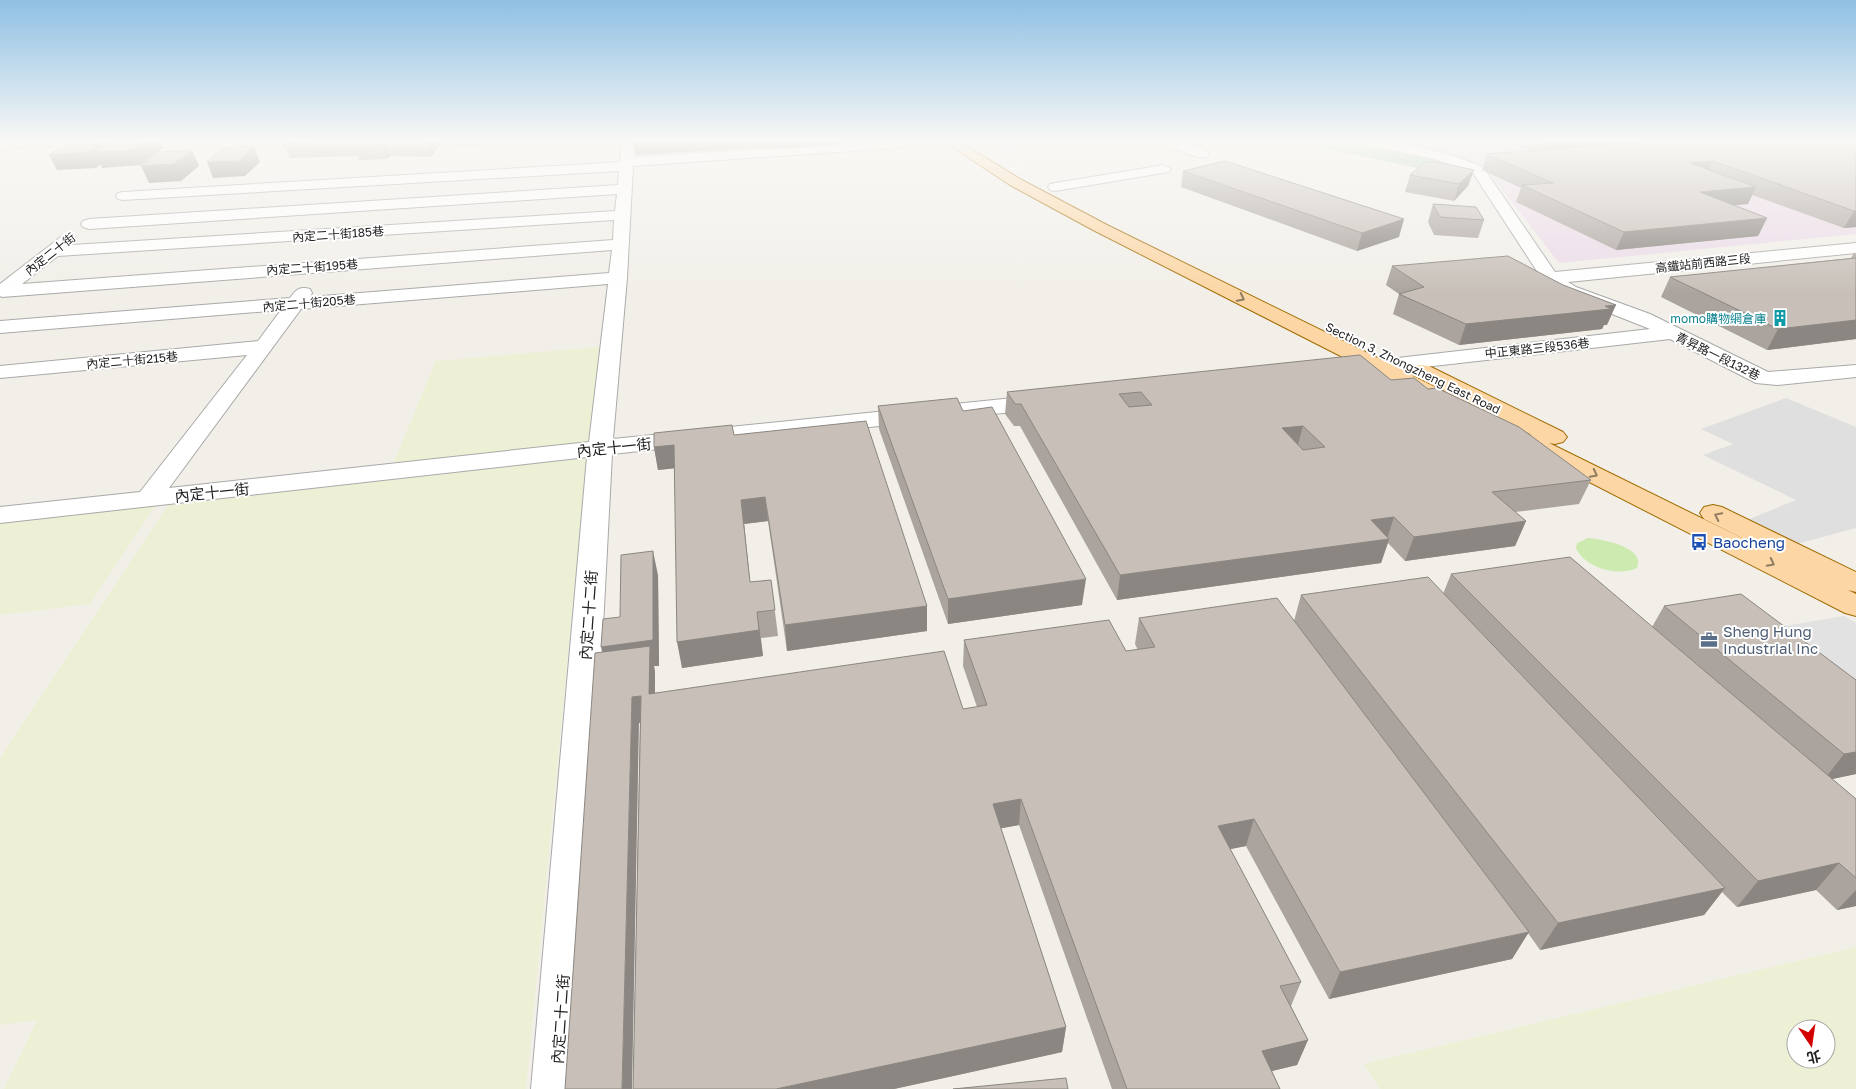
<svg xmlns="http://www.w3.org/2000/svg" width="1856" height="1089" font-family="'Golos Text','Noto Sans TC',sans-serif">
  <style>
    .residential { fill: #e0dfdf }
    .industrial { fill: #ebdbe8 }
    .farmland { fill: #eef0d5; fill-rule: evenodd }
    .grass { fill: #cdebb0 }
    .cemetery { fill: #aacbaf }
    .parking { fill: #e2e2e2 }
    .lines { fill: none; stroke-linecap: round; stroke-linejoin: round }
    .minor-casing { stroke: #a9a9a9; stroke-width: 2 }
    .major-casing { stroke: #a06b00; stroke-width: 2 }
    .minor { fill: #fff; fill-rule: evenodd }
    .major { fill: #fcd6a4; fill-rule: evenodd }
    .wall { fill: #aba49e }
    .shaded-wall { fill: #8b8681 }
    .building { fill: #c7bfb8; stroke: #8b8681; fill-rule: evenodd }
    .oneway { stroke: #8f7c63 }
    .labels { text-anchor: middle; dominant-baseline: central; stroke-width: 4; stroke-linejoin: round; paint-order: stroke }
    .far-street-label { font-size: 12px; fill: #222; stroke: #fff }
    .far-culture-label { font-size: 12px; fill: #0d838f; stroke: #fff; text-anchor: end }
    .street-label { font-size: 15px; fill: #222; stroke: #fff }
    .transit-label { font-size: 15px; fill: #164399; stroke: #fff; text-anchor: start }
    .service-label { font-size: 15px; fill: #4e5e75; stroke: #fff; text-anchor: start }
  </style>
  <rect width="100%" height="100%" fill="#f2efe9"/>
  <path class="residential" d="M1786,398L1856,427V528L1797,544L1747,520L1796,500L1703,455L1733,444L1701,429Z"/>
  <path class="industrial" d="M1387,142H1812L1856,155V234L1559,263L1483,165Z"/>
  <path class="farmland" d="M600,347L588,442L393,464L436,361Z
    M587,458L526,1089H4L37,1020L0,1025V758L168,505Z
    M156,505L90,604L0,615V523Z
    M1856,947V1089H1380L1364,1064ZM1796,1029H1826V1059H1796Z"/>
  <path class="grass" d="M1588,538C1602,539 1646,547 1637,568C1618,577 1585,568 1576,548L1577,543Z"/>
  <path class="cemetery" d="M1295,142H1363L1432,157L1456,164L1446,174Z"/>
  <path class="parking" d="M1018,142H1055L1064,147L1002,154L987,145Z
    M1844,616L1856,623V684L1779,627Z"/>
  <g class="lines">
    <g class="minor-casing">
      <path id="minor" d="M0,142H59L52,146L0,148Z
        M186,142H201L158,176H148L146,173L148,170Z
        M622,142H634V157L872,142H931L924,146L633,166L627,278L613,439L1042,395L1050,397L1053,402L1050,407L1042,409L612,454L579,1089H531L587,457L0,523V507L140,492L247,355L0,378V366L258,341L281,310L0,333V321L290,298C296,290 299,286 310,289L312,293L310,297L609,273L612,250L2,297L0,296V284L62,236H74L76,240L72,245L615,211L617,194L89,229L83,227L81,224L83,221L89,219L618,185L619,171L123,200L118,199L116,196L118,193L123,192L620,162ZM614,220L613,240L22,284L58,256ZM608,284L589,442L169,488L301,309Z
        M1161,142H1179L1207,151L1209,154L1207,157H1197L1163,145Z
        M1363,142H1389L1425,148L1457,157L1483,167L1555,272L1856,243V253L1568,282L1576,287L1650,314L1768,372L1856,365V377L1777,385L1756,383L1670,339L1354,375L1347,373L1343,369L1347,365L1354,363L1650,329L1564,295L1544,282L1473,173L1435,159L1370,146Z
        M1164,165L1171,169L1169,172L1055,191L1050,190L1048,187L1050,184L1055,183Z"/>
    </g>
    <g class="major-casing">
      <path id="major" d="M945,142H960L1020,179L1107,225L1445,391L1448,396L1445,401L1437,403L1429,401L1095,231L1010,185Z
        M1421,365L1429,366L1563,432L1567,437L1563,442L1555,444L1549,443L1758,546L1704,519L1700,513L1704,507L1713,505L1722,507L1856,572V592L1848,590L1856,594V616L1845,613L1517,445L1513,440L1517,435L1525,433L1532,435L1413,376L1410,371L1413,366Z"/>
    </g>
    <use href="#minor" class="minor"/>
    <use href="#major" class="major"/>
  </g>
  <path class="wall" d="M281,142H449L446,145H439V147L430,157L390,156L387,159L359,160L358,156L290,158L286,149H283Z
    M451,142H486L482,146L452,147Z
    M1508,142H1856V227L1844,228L1752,195L1748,204L1734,205L1767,218L1758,236L1616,250L1516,202L1521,188L1482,170L1487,154L1530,151Z
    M1474,170L1468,186L1454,201L1405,192L1410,175Z
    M1183,171L1399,237L1357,251L1181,187Z
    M1433,204L1484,220L1478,238L1434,235L1428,222Z
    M1854,253H1856V339L1767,350L1661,297L1670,277L1851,258Z
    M1392,266L1563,285L1607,325H1604L1602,329L1459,345L1393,314L1399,294L1386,285Z
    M1391,380L1428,389L1591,480L1579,504L1515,512L1526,521L1515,546L1405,561L1388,543L1381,563L1117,600L1020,426H1014L1005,414L1007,392Z
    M878,406L963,411L1082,605L948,624L879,429Z
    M734,435L927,606V631L787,651L768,521L744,524L750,582L771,580L778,636L761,638L763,656L682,668L674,468L658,470L654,447Z
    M1451,574L1652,627L1664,606L1856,680V774L1832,779L1856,799V906L1837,910L1816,890L1737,907L1722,892L1704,915L1540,950L1528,933L1512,959L1329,999L1246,846L1230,849L1301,982L1291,1006L1308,1040L1297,1065L1272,1071L1280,1089H1112L1019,825L1001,828L1066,1027L1062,1052L894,1089H633L640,723H639L602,652L620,617L658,575L659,666H654L655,672V693L963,709L977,707L963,666L964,640L1126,651L1138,650L1135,644L1139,618L1294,621L1301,595L1443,594Z"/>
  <path class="shaded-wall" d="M104,142H161L164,147L141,165L102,168L101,164L96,168L57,170L49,155Z
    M384,142H385L390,156L387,159L382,144Z
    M425,142H438L439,147L430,157Z
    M481,142H486L482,146Z
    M633,142H770V147L636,155Z
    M770,142H841V145L771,149Z
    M1544,142H1724L1540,155Z
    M254,146L260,162L245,176L213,178L207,162Z
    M192,150L199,166L181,181L149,183L141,166Z
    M1713,161L1706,177L1690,163Z
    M1474,170L1468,186L1454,201L1459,184Z
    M1756,187L1748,204L1692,209L1700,192Z
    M1854,211H1856V227L1844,228Z
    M1767,218L1758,236L1616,250L1624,232Z
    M1404,219L1399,237L1357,251L1362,233Z
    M1616,305L1607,325H1604L1602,329L1459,345L1466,324Z
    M1856,320V339L1767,350L1778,329Z
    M1303,426L1297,448L1282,428Z
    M674,445L678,468L658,470L654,447Z
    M765,497L768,521L744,524L753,608L741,500Z
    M1394,517L1387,539H1389L1381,563L1117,600L1120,575L1371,520Z
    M1526,521L1515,546L1405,561L1414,537Z
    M653,551L658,575L659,666H654L655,672V720L649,694L608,673L601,647L653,640Z
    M1086,579L1082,605L948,624V599Z
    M927,606V631L787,651L785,625Z
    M757,612L763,656L682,668L677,642Z
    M641,696L647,722L639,723L632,1089H622L632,697Z
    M1856,752V774L1823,781L1844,754Z
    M1021,799L1019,825L992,830L993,804Z
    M1254,819L1246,846L1211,853L1218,826Z
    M1839,863L1816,890L1737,907L1758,881Z
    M1725,888L1704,915L1540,950L1558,923Z
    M1856,890V906L1837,910Z
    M1529,932L1512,959L1329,999L1340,972Z
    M1066,1027L1062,1052L894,1089H776Z
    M1308,1040L1297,1065L1252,1076L1262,1051Z"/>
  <path class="building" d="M69,142H104L88,152L49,155Z
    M110,142H144L133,150L95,152Z
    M286,142H336L284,143Z
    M358,142H384L382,144H354Z
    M1652,142H1856V211H1854L1713,161L1690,163L1756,187L1700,192L1767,218L1624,232L1522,185L1553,183L1487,154Z
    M254,146L239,161L207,162L223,148Z
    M192,150L174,164L141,166L160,152Z
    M1225,161L1404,219L1362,233L1183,171Z
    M1433,161L1474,170L1459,184L1410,175L1425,162L1431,163Z
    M1433,204L1476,207L1484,220L1440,217Z
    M1508,256L1563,285L1616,305L1605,306L1611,309L1466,324L1399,294L1424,287L1392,266Z
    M1856,258V320L1778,329L1670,277Z
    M1360,355L1391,380L1414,378L1428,389L1437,388L1519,427L1591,480L1492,492L1526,521L1414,537L1394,517L1371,520L1389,539L1120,575L1021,404H1015L1007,392ZM1141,392L1152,405L1129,407L1119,394ZM1303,426L1325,447L1303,450L1282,428Z
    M957,398L963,411L992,407L1086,579L948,599L878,406Z
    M866,421L927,606L785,625L765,497L741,500L750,582L771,580L775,610L757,612L759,630L677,642L674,445L654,447V433L732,425L734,435Z
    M653,551V640L601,647L603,619L620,617L621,555Z
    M1570,557L1856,799V878L1839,863L1758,881L1451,574Z
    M1428,577L1725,888L1558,923L1301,595Z
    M1741,594L1856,680V752L1844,754L1664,606Z
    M1277,598L1529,932L1340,972L1254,819L1218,826L1301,982L1280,986L1308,1040L1262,1051L1280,1089H1127L1021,799L993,804L1066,1027L776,1089H633L641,696L632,697L622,1089H565L595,653L650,646L649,694L944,651L963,709L987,705L964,640L1109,620L1126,651L1155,647L1139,618Z
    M1066,1078L1068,1089H953Z"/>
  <defs><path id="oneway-chevron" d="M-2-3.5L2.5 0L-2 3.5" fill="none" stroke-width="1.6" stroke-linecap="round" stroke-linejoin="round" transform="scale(1.25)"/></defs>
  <g class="oneway">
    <use href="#oneway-chevron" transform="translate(1241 298) rotate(27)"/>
    <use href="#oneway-chevron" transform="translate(1594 474) rotate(27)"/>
    <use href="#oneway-chevron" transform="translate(1718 516) rotate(-154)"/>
    <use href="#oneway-chevron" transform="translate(1771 563) rotate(27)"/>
  </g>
  <linearGradient id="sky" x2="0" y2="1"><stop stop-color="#8fc0e4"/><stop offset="0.48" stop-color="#f9f8f5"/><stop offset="1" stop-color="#f9f8f5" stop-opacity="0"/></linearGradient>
  <rect width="1856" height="294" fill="url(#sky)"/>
  <defs>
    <g id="building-bare" transform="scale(1.35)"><path d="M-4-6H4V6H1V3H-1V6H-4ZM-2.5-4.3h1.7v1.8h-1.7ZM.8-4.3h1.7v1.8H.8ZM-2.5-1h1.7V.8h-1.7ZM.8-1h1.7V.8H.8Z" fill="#0f9aa8" stroke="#fff" stroke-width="2.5" paint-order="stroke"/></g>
    <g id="bus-bare" transform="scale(1.35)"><path d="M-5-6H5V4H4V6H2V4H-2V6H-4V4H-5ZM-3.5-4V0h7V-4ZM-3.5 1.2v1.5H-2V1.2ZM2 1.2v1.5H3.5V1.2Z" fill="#1a4fb4" stroke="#fff" stroke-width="2.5" paint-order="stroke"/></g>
    <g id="office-bare" transform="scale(1.35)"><path d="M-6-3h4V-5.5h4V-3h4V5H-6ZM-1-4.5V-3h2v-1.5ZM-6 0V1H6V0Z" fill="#5c6f8a" stroke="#fff" stroke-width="2.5" paint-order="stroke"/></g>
  </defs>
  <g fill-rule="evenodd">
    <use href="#building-bare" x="1780" y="318"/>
    <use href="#bus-bare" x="1699" y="542"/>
    <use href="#office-bare" x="1709" y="640"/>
  </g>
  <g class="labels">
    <g class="far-street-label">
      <text transform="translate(338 234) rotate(-4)">內定二十街185巷</text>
      <text transform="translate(50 254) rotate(-38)">內定二十街</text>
      <text transform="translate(1703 263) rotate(-6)">高鐵站前西路三段</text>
      <text transform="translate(312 267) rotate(-4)">內定二十街195巷</text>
      <text transform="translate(309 303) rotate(-5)">內定二十街205巷</text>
      <text transform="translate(1537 348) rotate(-6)">中正東路三段536巷</text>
      <text transform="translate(1718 356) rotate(26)">青昇路一段132巷</text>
      <text transform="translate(132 360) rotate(-5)">內定二十街215巷</text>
      <text transform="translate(1413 368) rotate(26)">Section 3, Zhongzheng East Road</text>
    </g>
    <g class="far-culture-label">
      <text x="1766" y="318">momo購物網倉庫</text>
    </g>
    <g class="street-label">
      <text transform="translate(614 447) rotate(-6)">內定十一街</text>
      <text transform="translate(212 492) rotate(-6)">內定十一街</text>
      <text transform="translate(588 615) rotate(-86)">內定二十二街</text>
      <text transform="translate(560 1019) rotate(-86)">內定二十二街</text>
    </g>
    <g class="transit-label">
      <text x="1713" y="542">Baocheng</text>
    </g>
    <g class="service-label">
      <text x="1723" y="631">Sheng Hung<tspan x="1723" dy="17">Industrial Inc</tspan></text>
    </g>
  </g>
  <g transform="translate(1811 1044) rotate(167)"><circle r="24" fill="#ffffff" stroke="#a7a7a7"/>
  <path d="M0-4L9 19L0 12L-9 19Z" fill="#d40000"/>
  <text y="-8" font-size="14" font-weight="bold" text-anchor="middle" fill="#222222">北</text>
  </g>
</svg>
